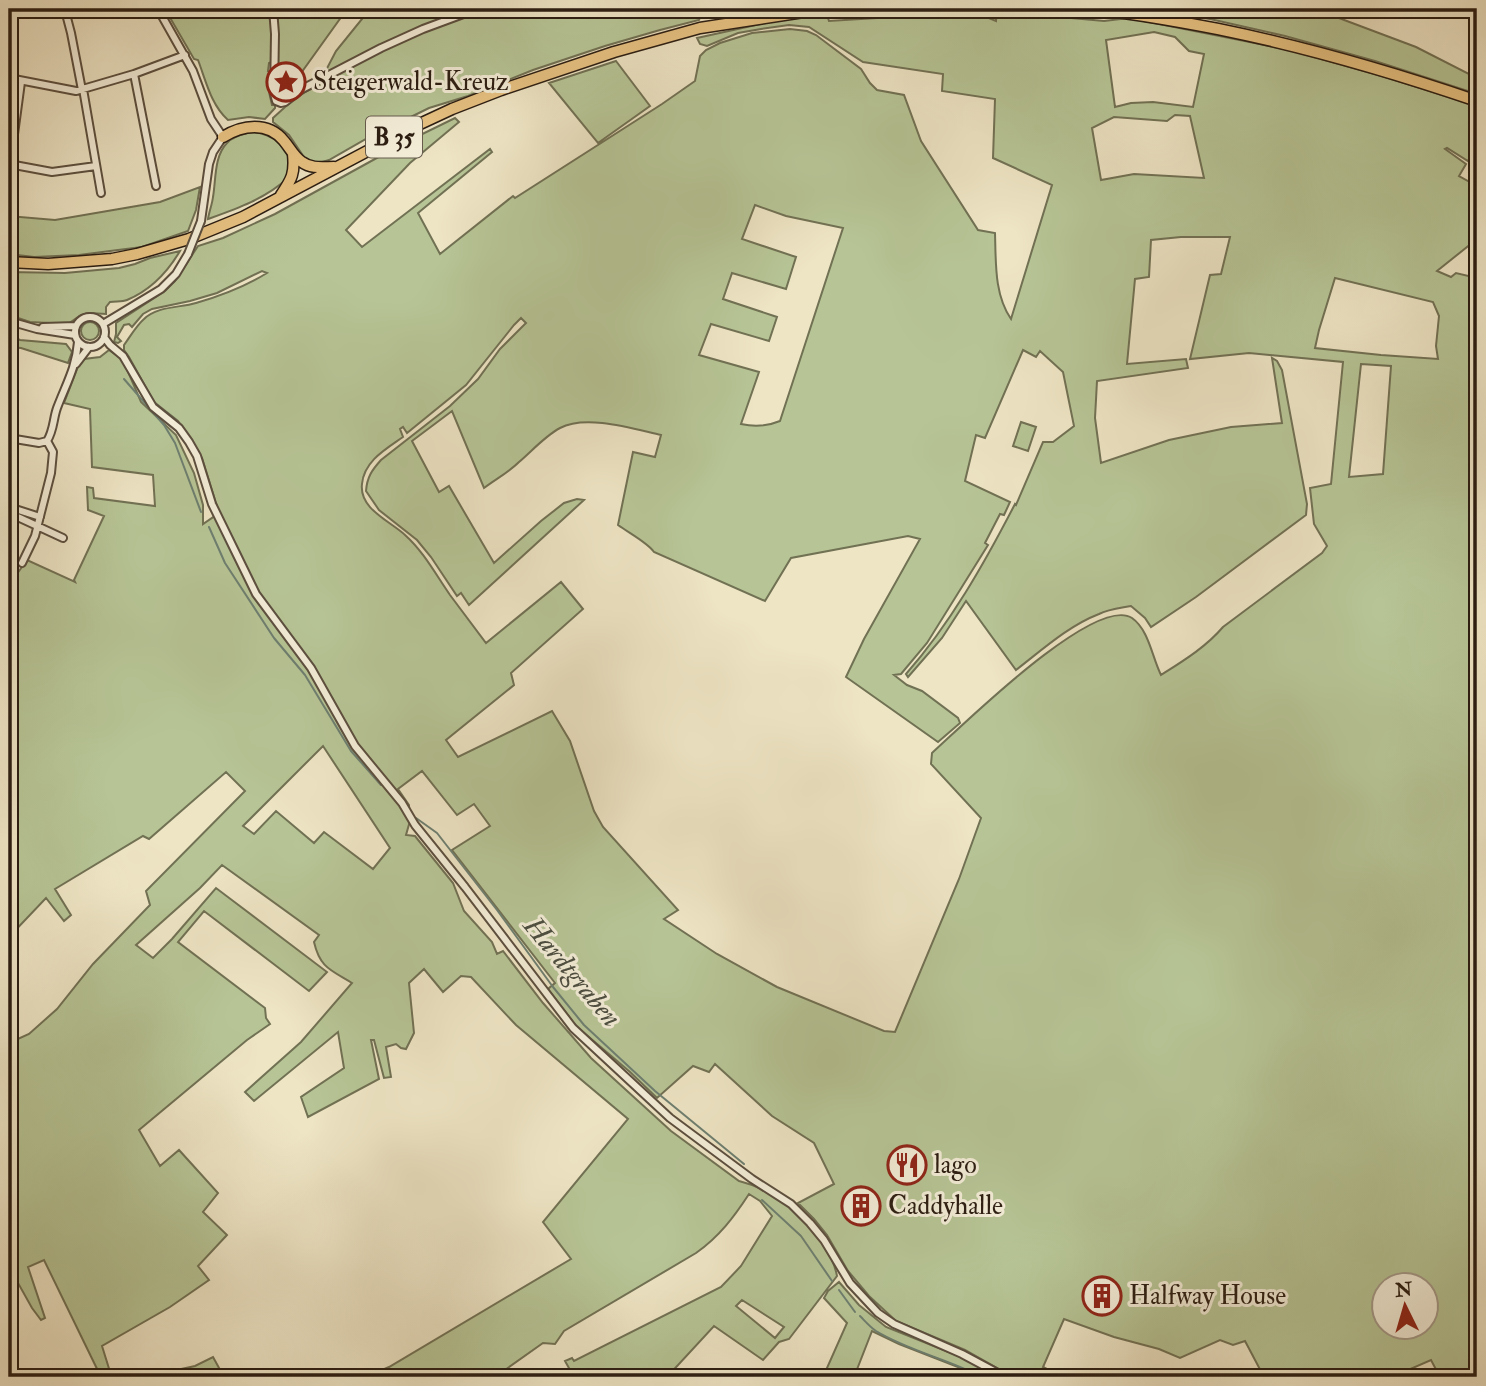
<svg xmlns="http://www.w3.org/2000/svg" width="1486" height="1386" font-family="'IM FELL Double Pica',serif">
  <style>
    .green { fill: #b7c596; stroke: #717154; stroke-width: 2; fill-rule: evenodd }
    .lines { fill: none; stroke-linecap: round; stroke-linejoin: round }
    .stream { stroke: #6e7f70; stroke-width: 2 }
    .minor-casing { stroke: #5c4f3f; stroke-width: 10 }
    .primary-casing { stroke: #2b1d12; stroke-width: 13 }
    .minor { stroke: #f4eed9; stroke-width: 6 }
    .primary { stroke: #e7c282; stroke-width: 10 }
    .minor-bridge-casing { stroke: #5c4f3f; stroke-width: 10; stroke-linecap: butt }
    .minor-bridge { stroke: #f4eed9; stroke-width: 6 }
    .labels { text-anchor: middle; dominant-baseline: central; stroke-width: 6; stroke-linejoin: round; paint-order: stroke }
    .shield { fill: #f4eed9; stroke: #675c4e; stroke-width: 2 }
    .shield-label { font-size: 24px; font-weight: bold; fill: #2b1d12 }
    .poi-label { font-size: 26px; fill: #2b1d12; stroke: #f4eed9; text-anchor: start }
    .water-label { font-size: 28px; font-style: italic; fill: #4c4e41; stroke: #f4eed9 }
  </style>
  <rect width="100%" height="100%" fill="#eee5c5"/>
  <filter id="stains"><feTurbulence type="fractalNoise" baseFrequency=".00286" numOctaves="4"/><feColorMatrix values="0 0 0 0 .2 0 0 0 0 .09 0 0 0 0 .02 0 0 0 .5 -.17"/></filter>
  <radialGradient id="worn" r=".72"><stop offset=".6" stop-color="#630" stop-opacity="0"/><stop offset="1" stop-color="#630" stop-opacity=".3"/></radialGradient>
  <path class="green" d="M165,9H269L273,34L272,62L269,63L268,71H271L269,92L272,105H275V108L265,119L249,117L228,120C211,105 206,81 198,60L194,59Z
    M277,9H347L286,94H281L277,91Z
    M370,9H703L699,20L660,30L605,46L533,70L468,96L429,108L366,139L329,160L319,163L306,160L289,135L273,122V118L296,97L324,82L335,73L323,76L336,51Z
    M712,9H774L712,17Z
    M997,9H1013L1032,11L1049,16L1104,21L1129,18L1289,50L1382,76L1477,106V146L1468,161L1447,148L1445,149L1466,164L1459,176L1477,186V239L1437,271L1451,277L1456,273L1477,278V1377H1440L1431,1360L1392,1377H1319L1297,1374L1280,1377H1264L1245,1341L1233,1345L1220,1340L1180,1358L1159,1349L1114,1337L1064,1319L1043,1367L1062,1377H1013L965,1350L896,1321L869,1296L848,1271L827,1235L814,1219L798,1203L834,1184L814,1143L772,1116L715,1064L709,1072L693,1066L657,1098L630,1072L576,1026L548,989L555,983L452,850L490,826L474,804L457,815L422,771L398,789L409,805L410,821L406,835L415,836L453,883L464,911L492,942L497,954L503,951L543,1003L591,1058L671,1131L739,1181C764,1187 791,1204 808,1223C814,1230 819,1239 824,1246C830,1255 835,1265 837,1276L789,1339L779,1342L763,1360L714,1326L667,1377H574L565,1361L572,1358L574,1361L721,1287L741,1266L772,1216L760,1201L749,1194C734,1217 719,1237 696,1253L564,1331L555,1344L543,1343L495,1377H446L445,1376L442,1377H366L389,1367L571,1259L543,1222L628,1119L516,1025L471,977L461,976L443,992L424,969L409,983L414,1033L406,1049L401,1048L396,1044L386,1047L391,1077L384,1078L374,1040H371L379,1079L308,1117L301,1097L344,1068L338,1032L254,1101L245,1092L301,1042L352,983C331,970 320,968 314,942L319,935L222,865L200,888L136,945L153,958L172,939L216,888L327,972L309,991L204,911L178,942L265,1008L266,1018L270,1024L247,1040L139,1130L160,1166L179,1150L218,1193L203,1212L227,1235L198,1266L209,1280L170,1307L102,1346L111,1375L101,1377L44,1260L28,1267L45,1318L41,1320L32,1308L13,1274L9,1270V1043L29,1034L57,1009L93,964L150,905L146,891L245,791L226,772L149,839L143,836L55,889L71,915L64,921L46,898L9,937V585L27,560L75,582L74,580L104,516L88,510L87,487L93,488L94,498L155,506L153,475L92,467L90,409L64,403L79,364L84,359L100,357L109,350L123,360L141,402L176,435L194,473L203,505V524L219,513L202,458L178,421L154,402L129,357L124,350V345C130,337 136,326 144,319C157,306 179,308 196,303C220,296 246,286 267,273L262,271L217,293L190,301L152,309L143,314L132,327L129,324L124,325L117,337L121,341L118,343L114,342L116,334V323L165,291L175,281L198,246L223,238L275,214L404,143L455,118L459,122L410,163L346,230L362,247L490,149L492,152L418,213L440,254L513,196L515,198L662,104L695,81L700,56L706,50L720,43L752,33L790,29L807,31L816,35L861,69L870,83L877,90L904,95L921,141L978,230L995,233C996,262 994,294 1011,319L1052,185L993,158L995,99L942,91L943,74L863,62L809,27L789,25L761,29L738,33L707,46L700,44L697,38L779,20L827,15L829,21L910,16H984L996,21ZM1154,32L1175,37L1189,51L1204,54L1193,107L1153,102L1131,103L1115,107L1106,40ZM1175,115L1190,116L1204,178L1134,174L1101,180L1092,128L1114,117L1167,121ZM755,205L786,216L843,228L780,421C768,426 754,427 741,424L759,372L699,355L711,324L769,341L777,317L723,299L732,273L786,289L796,257L742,239ZM1181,237H1230L1221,274L1210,275L1190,359L1249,353L1343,362L1331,484L1310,488L1314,524L1327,546L1322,553L1223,627C1206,647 1183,661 1161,675C1152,657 1149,630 1132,618C1095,594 961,727 932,753L931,764L981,818L959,879L895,1032L884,1031L777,987L717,954L664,919L678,910L603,827L594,811L570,741L552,711L458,757L446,740L514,685L511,673L583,609L561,582L486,643C474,627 462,611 450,595C436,575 424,552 405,535C390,521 359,509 362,484C364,461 386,449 403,437L400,429L403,427L407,433L466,385L514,325L521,318L526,323L500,349L478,379L450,406L381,460C372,470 367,477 366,491L379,510L417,540L431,557L457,596L461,593L469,605L584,500L577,499L564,503L541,521L494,563L449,486L439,492L412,441L452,411L484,488C496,479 509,472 519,462C532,451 545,436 560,428C586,414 634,429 661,435L655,457L633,452L618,525C629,533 648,543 654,552L765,601L791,558L908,536L920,539L864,639L846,677L938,742L960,723L958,718L922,691L907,685L894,675L901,674L927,643L988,545L985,543L1000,514L1004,515L1010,502L965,481L976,435L985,438L1023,350L1036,357L1040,351L1063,372L1074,426L1053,442H1043L1016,505L1015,504C984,564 950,624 906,674L908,677L942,638L966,601L1016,670C1042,650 1068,626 1099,614C1109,609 1121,608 1131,606L1145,618L1151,627L1196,597L1306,515L1307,504L1282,370L1277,361L1272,358L1282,423L1231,427L1169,440L1101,463L1095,418L1097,381L1188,368L1186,359L1127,364L1135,279L1149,277L1151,240ZM1335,278L1433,302L1439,316L1436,346L1438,359L1381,355L1315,348L1319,330ZM1361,364L1391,366L1383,474L1349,477ZM323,746L390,848L373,869L324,832L314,843L276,811L254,834L243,826ZM1384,1284H1426V1326H1384ZM742,1300L784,1327L775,1338L736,1306Z
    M1143,9H1315L1416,47L1477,78V94L1375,61L1285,36L1210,19Z
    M616,61L650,106L598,143L549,83Z
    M252,132C270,133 289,145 290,166C290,167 288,177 288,178C265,199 236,209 208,219C209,212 212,205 213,197C216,180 214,156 227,143C233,136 244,134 252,132Z
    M200,187L196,210L188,231L142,247L118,250L79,255L34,257L9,254V216L55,220L160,202Z
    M180,251C167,273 151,290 127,300C122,302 116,301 110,302L106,307V314L89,313L81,315L68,324L30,322L9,315V272L65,273L119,268L135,264L150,258Z
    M81 331a9 9 0 1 1 18 0a9 9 0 1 1-18 0Z
    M9,335L20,340L66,344L72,352L68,363L21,348L9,347Z
    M1021,422L1036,427L1028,451L1013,446Z
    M839,1282L859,1305L886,1327L966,1359L999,1377H978L958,1367L899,1344L872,1331L854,1377H823L847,1323L824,1298L828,1291Z
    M213,1357L224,1377H157L163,1373L195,1366Z"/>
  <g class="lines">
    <path class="stream" d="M124,379L164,425L175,443L201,512
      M209,527L225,563L274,638L305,675L351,751L381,785
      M416,818L437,833L497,910L553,987L584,1025L655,1091L744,1164
      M762,1200L801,1236L832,1281
      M839,1290L855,1312
      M860,1316C865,1321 870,1327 876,1331C909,1351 948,1359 982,1377"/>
    <g class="minor-casing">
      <path id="minor" d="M33,9L66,14
        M66,9V14L71,33L82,90
        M158,9L193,71L211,119L223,137L213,152L209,164L201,221
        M273,9L275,34L274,94L276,101L281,103L285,102L302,89L381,48L423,29L477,9
        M134,74L156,186
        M9,78L76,91L134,74L185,55
        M83,89L101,193
        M9,164L52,172L96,166
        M10,164L21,82
        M75 332a15 15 0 1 1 30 0a15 15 0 1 1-30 0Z
        M9,321L37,329L75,335
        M103,324L161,289L176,274L188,254
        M43,327L76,326
        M104,337L110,345L123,356L153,407L179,428L189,442L197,456L212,504L256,594L311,668L355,746L402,803L415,825L465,887L573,1028L670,1118L752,1179L791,1204L810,1223L824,1240L850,1283L878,1313L894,1324L962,1354L1005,1377
        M76,364L89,347
        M9,438L39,443L47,441C54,430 53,419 57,408C66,384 76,368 78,342
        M9,507L40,517
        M9,513L63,538
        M22,563L35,536L51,473L53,452L47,441"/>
    </g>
    <g class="primary-casing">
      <path id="primary" d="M1091,9C1134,13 1176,21 1218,29C1306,47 1392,72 1477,101
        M223,137C242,125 268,121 284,141C290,148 294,157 302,162C311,169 323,167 334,167
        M281,195C292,179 295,173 293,154
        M9,262L48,264L112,259L137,254L189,239L243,217L409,129L452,109L501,90L614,52L700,28L823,9"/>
    </g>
    <use href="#minor" class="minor"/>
    <use href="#primary" class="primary"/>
    <g class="minor-bridge-casing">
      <path id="minor-bridge" d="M188,254L201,221"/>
    </g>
    <use href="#minor-bridge" class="minor-bridge"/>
  </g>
  <defs>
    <g id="sight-ring" transform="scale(2.0125)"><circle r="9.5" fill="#f4eed9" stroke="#8f2418" stroke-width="1.5"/><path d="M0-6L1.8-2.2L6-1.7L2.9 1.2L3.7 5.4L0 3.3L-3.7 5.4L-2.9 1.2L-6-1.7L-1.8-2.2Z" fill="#8f2418"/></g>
    <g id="restaurant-ring" transform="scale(2.0125)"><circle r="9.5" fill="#f4eed9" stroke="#8f2418" stroke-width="1.5"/><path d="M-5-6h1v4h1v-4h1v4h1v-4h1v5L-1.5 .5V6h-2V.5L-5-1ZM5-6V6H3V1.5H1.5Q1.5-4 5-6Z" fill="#8f2418"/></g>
    <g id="building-ring" transform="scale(2.0125)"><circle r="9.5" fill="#f4eed9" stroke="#8f2418" stroke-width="1.5"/><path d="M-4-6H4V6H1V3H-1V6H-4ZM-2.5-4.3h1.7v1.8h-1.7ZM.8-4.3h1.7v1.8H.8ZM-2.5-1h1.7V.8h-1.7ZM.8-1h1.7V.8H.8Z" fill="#8f2418"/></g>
  </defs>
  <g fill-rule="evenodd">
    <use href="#sight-ring" x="286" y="82"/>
    <use href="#restaurant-ring" x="907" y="1165"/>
    <use href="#building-ring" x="861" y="1206"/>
    <use href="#building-ring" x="1102" y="1296"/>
  </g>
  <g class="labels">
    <rect class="shield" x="366" y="116.5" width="56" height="41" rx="5"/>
    <g class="shield-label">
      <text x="394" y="137">B 35</text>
    </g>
    <g class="poi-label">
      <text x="313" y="82">Steigerwald-Kreuz</text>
      <text x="934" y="1165">lago</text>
      <text x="888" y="1206">Caddyhalle</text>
      <text x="1129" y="1296">Halfway House</text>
    </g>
    <g class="water-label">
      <text transform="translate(572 972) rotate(50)">Hardtgraben</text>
    </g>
  </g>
  <rect width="1486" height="1386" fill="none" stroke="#eee5c5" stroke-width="35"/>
  <rect x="10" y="10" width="1465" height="1365" fill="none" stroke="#2b1d12" stroke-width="3.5"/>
  <rect x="18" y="18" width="1451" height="1351" fill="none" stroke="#2b1d12" stroke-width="2"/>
  <g transform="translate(1405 1306) rotate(355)"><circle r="33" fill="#f4eed9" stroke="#a49a89" stroke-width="2"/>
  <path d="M0-5L12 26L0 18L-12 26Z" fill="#8f2418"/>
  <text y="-10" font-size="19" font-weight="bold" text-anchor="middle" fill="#2b1d12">N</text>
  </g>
  <rect width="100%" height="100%" filter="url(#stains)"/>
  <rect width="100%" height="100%" fill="url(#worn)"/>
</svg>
